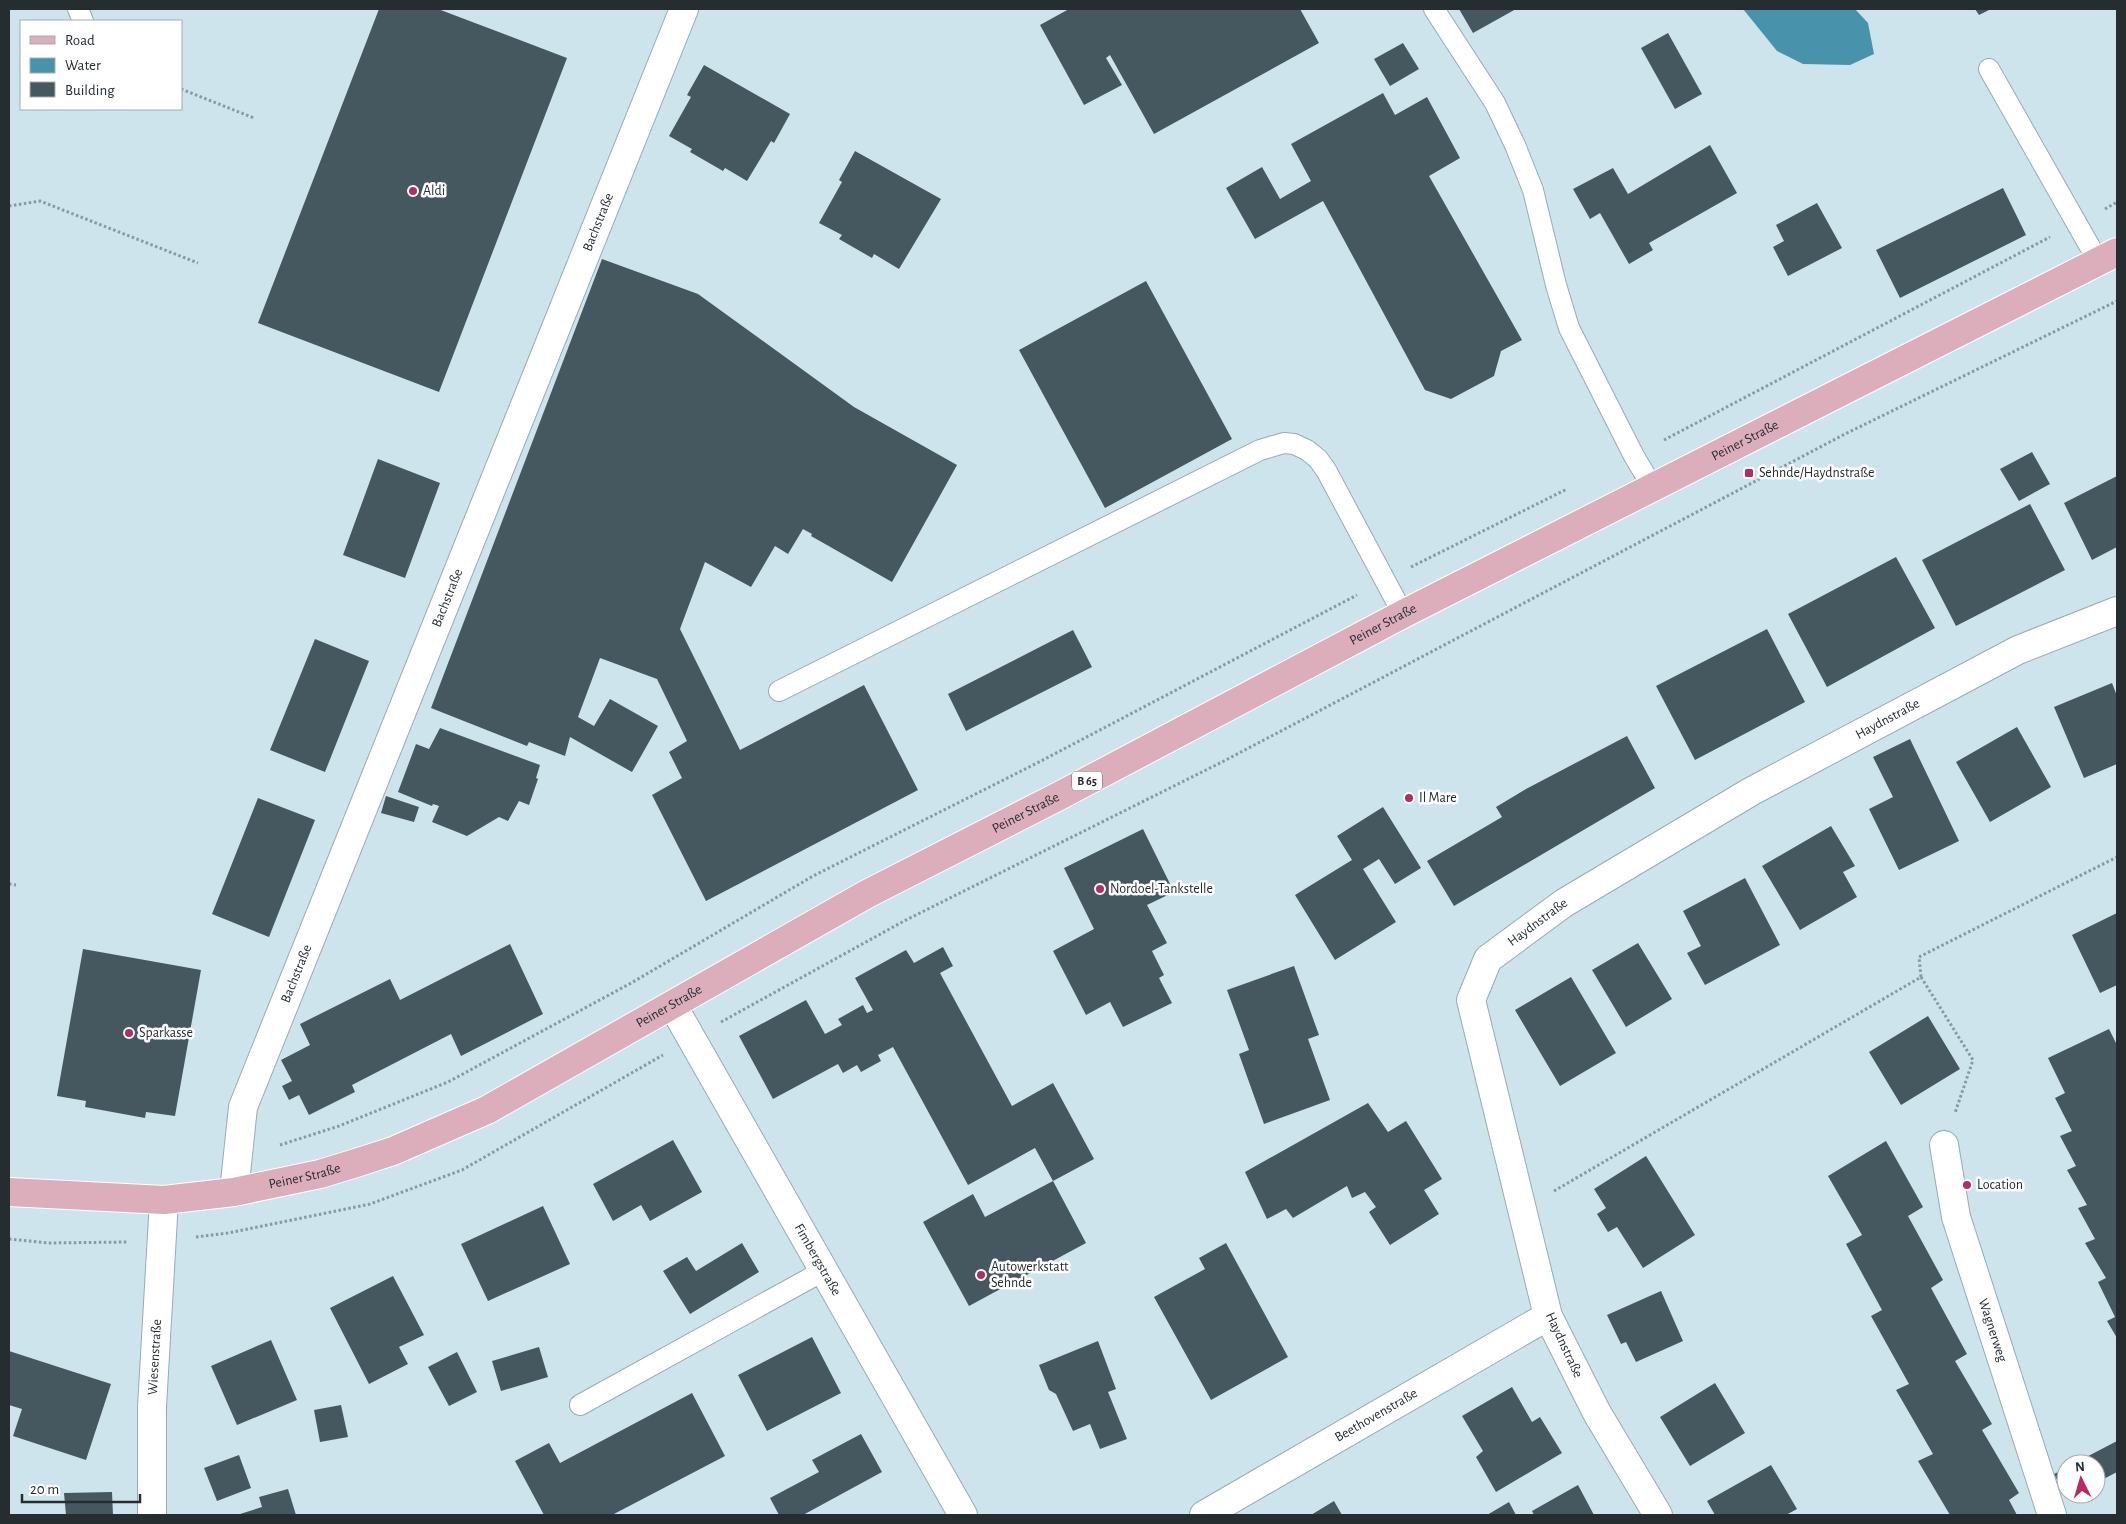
<svg xmlns="http://www.w3.org/2000/svg" width="2126" height="1524" font-family="'Alegreya Sans',sans-serif">
  <style>
    .water { fill: #4992ab }
    .building { fill: #455860 }
    .lines { fill: none; stroke-linecap: round; stroke-linejoin: round }
    .lane-casing { stroke: #96acb4; stroke-width: 22 }
    .street-casing { stroke: #96acb4; stroke-width: 30 }
    .primary-casing { stroke: #fff; stroke-width: 30 }
    .path { stroke: #8899a0; stroke-width: 3; stroke-dasharray: 2.5 2.5; stroke-linecap: butt }
    .lane { stroke: #fff; stroke-width: 20 }
    .street { stroke: #fff; stroke-width: 28 }
    .primary { stroke: #dcadbb; stroke-width: 28 }
    .poi-dot { fill: #b62b65; stroke: #fff; stroke-width: 2 }
    .labels { text-anchor: middle; dominant-baseline: central; stroke-width: 5; stroke-linejoin: round; paint-order: stroke }
    .shield { fill: #fff; stroke: #666c6f; stroke-width: 1 }
    .shield-label { font-size: 12px; font-weight: bold; fill: #252d31 }
    .poi-label { font-size: 14px; fill: #252d31; stroke: #fff; text-anchor: start }
    .street-label { font-size: 14px; fill: #252d31; stroke: #fff }
  </style>
  <rect width="100%" height="100%" fill="#cde4ed"/>
  <path class="water" d="M1743,9H1855L1868,23L1874,54L1850,65L1803,64L1777,51Z"/>
  <path class="building" d="M379,9H438L567,58L439,392L258,323Z
    M1069,9H1300L1319,43L1154,134L1110,55L1106,58L1122,85L1084,105L1040,25Z
    M1459,9H1516L1473,33Z
    M1975,9H1991L1979,15Z
    M1668,33L1702,94L1675,109L1641,48Z
    M1403,43L1419,69L1390,86L1374,59Z
    M704,65L790,114L774,143L771,141L747,181L725,168L723,171L690,152L692,149L669,136L691,97L687,95Z
    M1383,93L1395,115L1427,97L1460,158L1429,176L1522,340L1501,351L1494,376L1451,399L1425,390L1323,201L1255,239L1226,188L1262,167L1280,199L1311,181L1291,144Z
    M1710,145L1737,193L1649,243L1653,250L1629,264L1600,213L1590,219L1573,189L1613,168L1628,194Z
    M855,151L941,199L899,269L874,254L872,258L839,239L842,235L819,223L842,182L839,180Z
    M2003,188L2026,235L1900,298L1876,250Z
    M1817,203L1842,248L1788,276L1773,247L1784,241L1776,225Z
    M602,259L698,294L854,407L957,465L892,582L811,536L812,534L803,529L788,554L775,546L751,587L705,562L680,629L740,750L864,685L918,790L706,901L652,795L682,778L669,752L687,741L657,679L600,658L578,717L594,726L610,699L658,726L632,772L570,737L565,756L529,742L527,746L431,708Z
    M1146,281L1232,439L1105,508L1019,350Z
    M2032,452L2050,484L2019,501L2000,469Z
    M378,459L440,483L405,578L343,555Z
    M2117,476V547L2092,560L2064,503Z
    M2030,504L2065,570L1956,626L1922,560Z
    M1896,557L1935,628L1827,687L1788,614Z
    M1767,629L1805,702L1695,760L1656,686Z
    M1073,630L1092,667L966,731L948,694Z
    M315,639L369,661L325,772L270,750Z
    M2112,683L2117,696V764L2084,778L2054,707Z
    M2017,727L2051,787L1990,822L1956,762Z
    M440,728L540,765L536,778L538,779L529,805L519,801L508,821L499,817L467,836L432,822L439,806L433,804L432,806L398,792L416,744L429,749Z
    M1627,736L1655,788L1454,906L1427,861L1502,817L1496,807L1526,789Z
    M1910,739L1959,841L1899,870L1869,809L1893,797L1873,757Z
    M386,796L419,807L414,822L381,813Z
    M258,798L315,820L269,937L212,914Z
    M1383,807L1421,868L1395,884L1379,859L1363,869L1396,922L1335,960L1295,895L1352,860L1337,836Z
    M1831,826L1855,866L1843,872L1857,897L1800,930L1762,866Z
    M1143,829L1174,892L1147,905L1167,943L1152,951L1164,975L1159,978L1172,1003L1123,1027L1110,1002L1086,1015L1053,951L1094,929L1064,868Z
    M1745,878L1780,945L1705,985L1687,953L1701,946L1683,911Z
    M2117,913V985L2100,993L2072,935Z
    M1638,943L1672,999L1626,1027L1592,970Z
    M510,944L543,1014L461,1056L451,1034L352,1085L355,1092L309,1115L299,1095L289,1100L282,1086L292,1081L281,1060L310,1045L300,1024L390,979L400,1000Z
    M943,947L953,966L940,973L1012,1106L1053,1083L1094,1159L1053,1181L1035,1148L968,1185L893,1047L878,1055L881,1061L861,1072L857,1065L843,1073L838,1064L773,1099L739,1036L806,1000L825,1034L842,1025L838,1019L863,1005L867,1013L873,1010L855,978L906,950L914,963Z
    M83,949L201,970L175,1116L146,1112L145,1118L85,1107L86,1101L57,1096Z
    M1294,966L1319,1035L1308,1039L1330,1100L1264,1124L1239,1054L1249,1050L1227,990Z
    M1571,977L1616,1053L1560,1086L1515,1010Z
    M1928,1016L1960,1069L1901,1105L1869,1052Z
    M2109,1029L2117,1045V1338L2107,1321L2115,1317L2098,1282L2106,1278L2085,1243L2095,1239L2078,1208L2087,1205L2067,1170L2076,1166L2060,1136L2072,1131L2055,1098L2065,1093L2048,1058Z
    M1368,1103L1388,1132L1406,1121L1442,1179L1424,1190L1439,1214L1390,1245L1369,1212L1376,1207L1365,1192L1352,1198L1347,1186L1293,1218L1286,1209L1267,1219L1245,1172Z
    M673,1140L702,1192L650,1221L641,1205L613,1221L593,1184Z
    M1886,1141L1923,1207L1908,1216L1943,1280L1931,1288L1967,1354L1955,1361L1992,1424L1982,1430L2019,1493L2009,1500L2017,1515H1950L1918,1461L1933,1454L1896,1390L1909,1384L1871,1316L1882,1310L1846,1244L1862,1235L1828,1176Z
    M1646,1156L1695,1235L1643,1268L1617,1227L1608,1232L1597,1214L1606,1208L1594,1189Z
    M1053,1181L1086,1243L969,1306L923,1222L973,1194L985,1217Z
    M543,1206L570,1264L488,1301L461,1244Z
    M742,1243L759,1272L690,1314L663,1271L687,1257L696,1271Z
    M1226,1243L1288,1357L1211,1400L1154,1297L1205,1269L1199,1258Z
    M393,1276L424,1335L399,1347L408,1364L369,1384L330,1308Z
    M1661,1291L1683,1341L1636,1362L1626,1342L1621,1344L1607,1315Z
    M812,1337L841,1393L767,1431L738,1375Z
    M271,1340L297,1400L237,1425L211,1366Z
    M1098,1341L1116,1389L1108,1392L1127,1439L1100,1449L1090,1424L1073,1431L1056,1394L1049,1390L1039,1365Z
    M539,1347L548,1377L501,1391L492,1361Z
    M9,1351L111,1384L86,1460L13,1436L22,1409L9,1405Z
    M457,1352L477,1392L449,1406L428,1367Z
    M1715,1383L1745,1433L1690,1466L1660,1417Z
    M1512,1387L1532,1422L1540,1417L1562,1453L1496,1492L1476,1457L1483,1451L1462,1416Z
    M692,1393L725,1456L612,1515H544L515,1461L549,1443L560,1463Z
    M341,1405L348,1437L320,1442L314,1410Z
    M861,1434L882,1472L803,1515H779L770,1498L819,1472L812,1460Z
    M2117,1441V1472L2096,1483V1464H2073Z
    M239,1455L251,1488L217,1501L204,1468Z
    M1771,1465L1797,1509L1786,1515H1715L1707,1501Z
    M2066,1468V1494H2076L2067,1499L2054,1474Z
    M1578,1485L1594,1515H1534L1532,1511Z
    M288,1489L296,1515H237L262,1507L259,1497Z
    M112,1492L113,1515H66L64,1493Z
    M1334,1501L1342,1515H1311Z
    M1509,1502L1516,1515H1487Z"/>
  <g class="lines">
    <g class="lane-casing">
      <path id="lane" d="M78,9L83,21
        M1434,9L1495,103L1515,145L1533,190L1556,285L1569,328L1634,456L1653,488
        M1989,69L2098,261
        M779,691L1260,450L1284,443L1294,444L1307,450L1318,459L1326,470L1403,614
        M580,1405L823,1271"/>
    </g>
    <g class="street-casing">
      <g id="street">
        <path id="s1" d="M673,1006L963,1515"/>
        <path id="s2" d="M1944,1145L1956,1217L2052,1515"/>
        <path id="s3" d="M234,1192L243,1107L684,9"/>
        <path id="s4" d="M152,1515V1407L164,1200"/>
        <path id="s5" d="M1204,1515L1548,1316"/>
        <path id="s6" d="M1658,1515L1597,1413L1548,1316L1471,1000L1488,959L1564,903L1752,791L2018,650L2117,611"/>
      </g>
    </g>
    <g class="primary-casing">
      <g id="primary">
        <path id="s7" d="M9,1192L164,1200L234,1192L320,1174L356,1163L393,1151L487,1110L867,894L1059,796L1403,614L2117,252"/>
      </g>
    </g>
    <path class="path" d="M181,89L254,118
      M9,206L40,201L198,263
      M2105,209L2117,202
      M1664,440L2050,237
      M1411,567L1567,489
      M9,884L16,885
      M1921,977L1973,1060L1955,1113
      M721,1022L904,921L1224,761L1845,434L2117,301
      M280,1145L339,1126L448,1082L633,982L813,876L1041,761L1357,595
      M1554,1191L1921,977L1919,957L2117,857
      M196,1237L228,1233L370,1204L462,1170L663,1055
      M9,1239L48,1243L128,1242"/>
    <use href="#lane" class="lane"/>
    <use href="#street" class="street"/>
    <use href="#primary" class="primary"/>
  </g>
  <g class="poi-dot">
    <circle cx="413" cy="191" r="5"/>
    <rect x="1744" y="468" width="10" height="10" rx="2.5"/>
    <circle cx="1409" cy="798" r="5"/>
    <circle cx="1100" cy="889" r="5"/>
    <circle cx="129" cy="1033" r="5"/>
    <circle cx="1967" cy="1185" r="5"/>
    <circle cx="981" cy="1275" r="5"/>
  </g>
  <g class="labels">
    <rect class="shield" x="1072" y="771.5" width="30" height="19" rx="4"/>
    <g class="shield-label">
      <text x="1087" y="781">B 65</text>
    </g>
    <g class="poi-label">
      <text x="423" y="191">Aldi</text>
      <text x="1759" y="473">Sehnde/Haydnstraße</text>
      <text x="1419" y="798">Il Mare</text>
      <text x="1110" y="889">Nordoel-Tankstelle</text>
      <text x="139" y="1033">Sparkasse</text>
      <text x="1977" y="1185">Location</text>
      <text x="991" y="1267">Autowerkstatt<tspan x="991" dy="16">Sehnde</tspan></text>
    </g>
    <g class="street-label">
      <text stroke="none"><textPath href="#s3" startOffset="1039">Bachstraße</textPath></text>
      <text stroke="none"><textPath href="#s7" startOffset="1918">Peiner Straße</textPath></text>
      <text stroke="none"><textPath href="#s3" startOffset="634">Bachstraße</textPath></text>
      <text stroke="none"><textPath href="#s7" startOffset="1512">Peiner Straße</textPath></text>
      <text stroke="none"><textPath href="#s6" startOffset="1064">Haydnstraße</textPath></text>
      <text stroke="none"><textPath href="#s7" startOffset="1108">Peiner Straße</textPath></text>
      <text stroke="none"><textPath href="#s6" startOffset="659">Haydnstraße</textPath></text>
      <text stroke="none"><textPath href="#s3" startOffset="229">Bachstraße</textPath></text>
      <text stroke="none"><textPath href="#s7" startOffset="702">Peiner Straße</textPath></text>
      <text stroke="none"><textPath href="#s7" startOffset="298">Peiner Straße</textPath></text>
      <text stroke="none"><textPath href="#s1" startOffset="292">Fimbergstraße</textPath></text>
      <text stroke="none"><textPath href="#s2" startOffset="192">Wagnerweg</textPath></text>
      <text transform="translate(1564 1345) rotate(65)">Haydnstraße</text>
      <text stroke="none"><textPath href="#s4" startOffset="158">Wiesenstraße</textPath></text>
      <text stroke="none"><textPath href="#s5" startOffset="199">Beethovenstraße</textPath></text>
    </g>
  </g>
  <rect width="2126" height="1524" fill="none" stroke="#252d31" stroke-width="20"/>
  <rect x="20" y="20" width="162" height="90" fill="#ffffff" stroke="#a8abad"/>
  <rect x="30" y="36" width="25" height="8" fill="#dcadbb" stroke="#a8abad"/>
  <text x="65" y="45" font-size="15" fill="#252d31">Road</text>
  <rect x="30" y="58" width="25" height="15" fill="#4992ab" stroke="#a8abad"/>
  <text x="65" y="70" font-size="15" fill="#252d31">Water</text>
  <rect x="30" y="82" width="25" height="15" fill="#455860" stroke="#a8abad"/>
  <text x="65" y="95" font-size="15" fill="#252d31">Building</text>
  <g transform="translate(2081 1479) rotate(355)"><circle r="24" fill="#ffffff" stroke="#a8abad"/>
  <path d="M0-4L9 19L0 12L-9 19Z" fill="#b62b65"/>
  <text y="-8" font-size="14" font-weight="bold" text-anchor="middle" fill="#252d31">N</text>
  </g>
  <path d="M22 1494v8h118v-8" fill="none" stroke="#252d31" stroke-width="2.5"/>
  <text x="30" y="1494" font-size="15" fill="#252d31" stroke="#ffffff" stroke-width="4" paint-order="stroke">20 m</text>
</svg>
